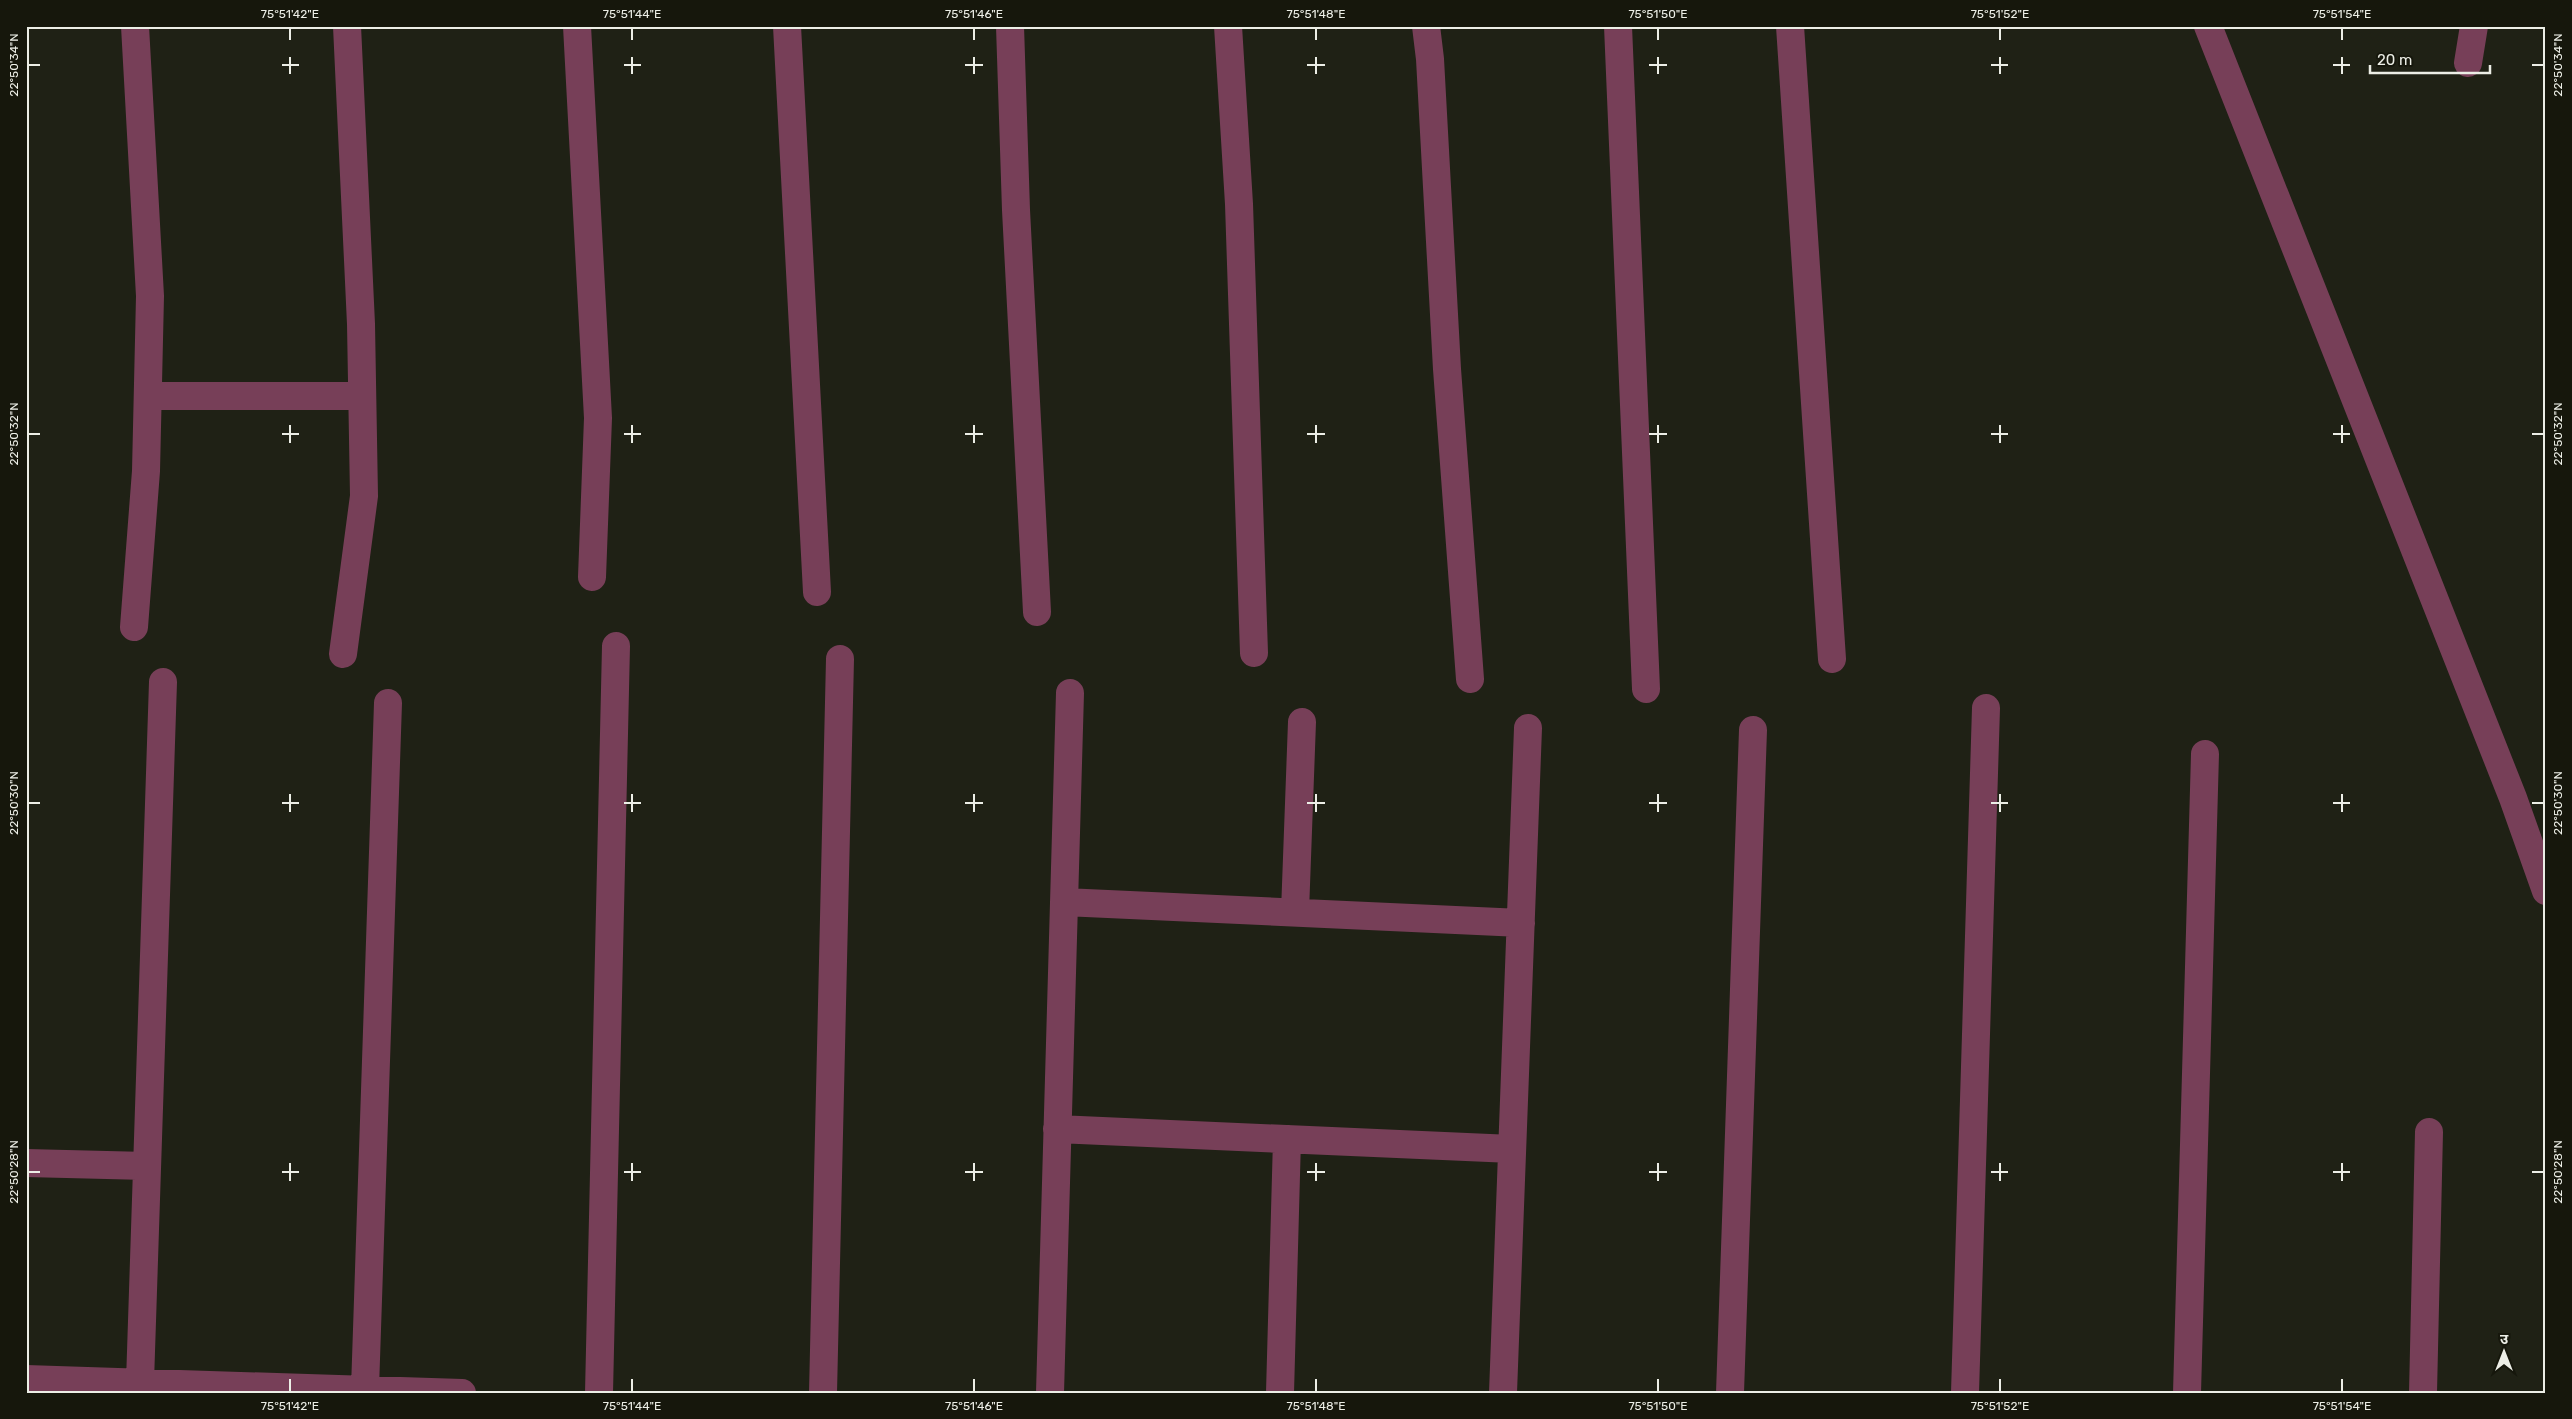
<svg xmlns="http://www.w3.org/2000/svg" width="2572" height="1419" font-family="Rubik,'Noto Sans Devanagari',sans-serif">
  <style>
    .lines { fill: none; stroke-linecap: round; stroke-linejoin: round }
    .minor { stroke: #773f58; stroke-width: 28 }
    .ticks { fill: none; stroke: #eceee6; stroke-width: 2 }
    .neatline { fill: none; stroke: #eceee6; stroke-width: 2 }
    .ticks-label { font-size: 12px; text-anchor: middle; fill: #eceee6 }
  </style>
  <rect width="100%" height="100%" fill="#1f2115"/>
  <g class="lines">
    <path class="minor" d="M577,26L598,418L592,577
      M787,26L817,592
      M1010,26L1016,210L1037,612
      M1228,26L1239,204L1254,653
      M1426,26L1430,59L1447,369L1470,679
      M1618,26L1646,689
      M1790,26L1832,659
      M2208,26L2513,798L2546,891
      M2468,63L2474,26
      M148,396H362
      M134,627L146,471L150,296L135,26
      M343,654L364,496L361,324L347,26
      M1064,902L1521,923
      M1295,912L1302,722
      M1057,1129L1512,1149
      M26,1163L147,1166
      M26,1379L462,1393
      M140,1382L163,682
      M365,1389L388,703
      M599,1393L616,646
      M823,1393L840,659
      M1050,1393L1070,693
      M1280,1393L1287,1139
      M1503,1393L1528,728
      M1730,1393L1753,730
      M1965,1393L1986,708
      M2187,1393L2205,754
      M2423,1393L2429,1132"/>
  </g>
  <path class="ticks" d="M290,28V40M632,28V40M974,28V40M1316,28V40M1658,28V40M2000,28V40M2342,28V40M290,57V74M632,57V74M974,57V74M1316,57V74M1658,57V74M2000,57V74M2342,57V74M28,65H40M282,65H299M624,65H641M965,65H983M1307,65H1325M1649,65H1667M1991,65H2008M2333,65H2350M2532,65H2544M290,425V443M632,425V443M974,425V443M1316,425V443M1658,425V443M2000,425V443M2342,425V443M28,434H40M282,434H299M624,434H641M965,434H983M1307,434H1325M1649,434H1667M1991,434H2008M2333,434H2350M2532,434H2544M290,794V812M632,794V812M974,794V812M1316,794V812M1658,794V812M2000,794V812M2342,794V812M28,803H40M282,803H299M624,803H641M965,803H983M1307,803H1325M1649,803H1667M1991,803H2008M2333,803H2350M2532,803H2544M290,1163V1181M632,1163V1181M974,1163V1181M1316,1163V1181M1658,1163V1181M2000,1163V1181M2342,1163V1181M28,1172H40M282,1172H299M624,1172H641M965,1172H983M1307,1172H1325M1649,1172H1667M1991,1172H2008M2333,1172H2350M2532,1172H2544M290,1379V1392M632,1379V1392M974,1379V1392M1316,1379V1392M1658,1379V1392M2000,1379V1392M2342,1379V1392"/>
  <rect width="2572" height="1419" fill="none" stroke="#16170c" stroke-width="55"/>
  <g transform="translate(2504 1352)" stroke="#16170c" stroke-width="4" paint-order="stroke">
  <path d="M0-4L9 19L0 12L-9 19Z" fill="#eceee6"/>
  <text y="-8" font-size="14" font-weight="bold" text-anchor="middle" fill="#eceee6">उ</text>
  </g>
  <path d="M2370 65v8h120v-8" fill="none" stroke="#eceee6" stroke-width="2.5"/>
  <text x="2377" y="65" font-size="15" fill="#eceee6" stroke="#16170c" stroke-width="4" paint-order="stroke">20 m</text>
  <rect x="28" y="28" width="2516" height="1364" class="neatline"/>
  <g class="ticks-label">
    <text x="290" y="18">75°51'42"E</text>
    <text x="632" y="18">75°51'44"E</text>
    <text x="974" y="18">75°51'46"E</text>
    <text x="1316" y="18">75°51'48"E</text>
    <text x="1658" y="18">75°51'50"E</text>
    <text x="2000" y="18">75°51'52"E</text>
    <text x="2342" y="18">75°51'54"E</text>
    <text transform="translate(14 65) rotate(-90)" y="4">22°50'34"N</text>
    <text transform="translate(2558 65) rotate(-90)" y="4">22°50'34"N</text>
    <text transform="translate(14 434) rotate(-90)" y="4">22°50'32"N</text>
    <text transform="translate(2558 434) rotate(-90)" y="4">22°50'32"N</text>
    <text transform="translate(14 803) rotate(-90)" y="4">22°50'30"N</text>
    <text transform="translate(2558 803) rotate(-90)" y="4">22°50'30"N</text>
    <text transform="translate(14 1172) rotate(-90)" y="4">22°50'28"N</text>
    <text transform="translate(2558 1172) rotate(-90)" y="4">22°50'28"N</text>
    <text x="290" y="1410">75°51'42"E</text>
    <text x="632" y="1410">75°51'44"E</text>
    <text x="974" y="1410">75°51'46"E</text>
    <text x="1316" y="1410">75°51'48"E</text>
    <text x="1658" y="1410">75°51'50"E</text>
    <text x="2000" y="1410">75°51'52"E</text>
    <text x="2342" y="1410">75°51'54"E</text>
  </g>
</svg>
